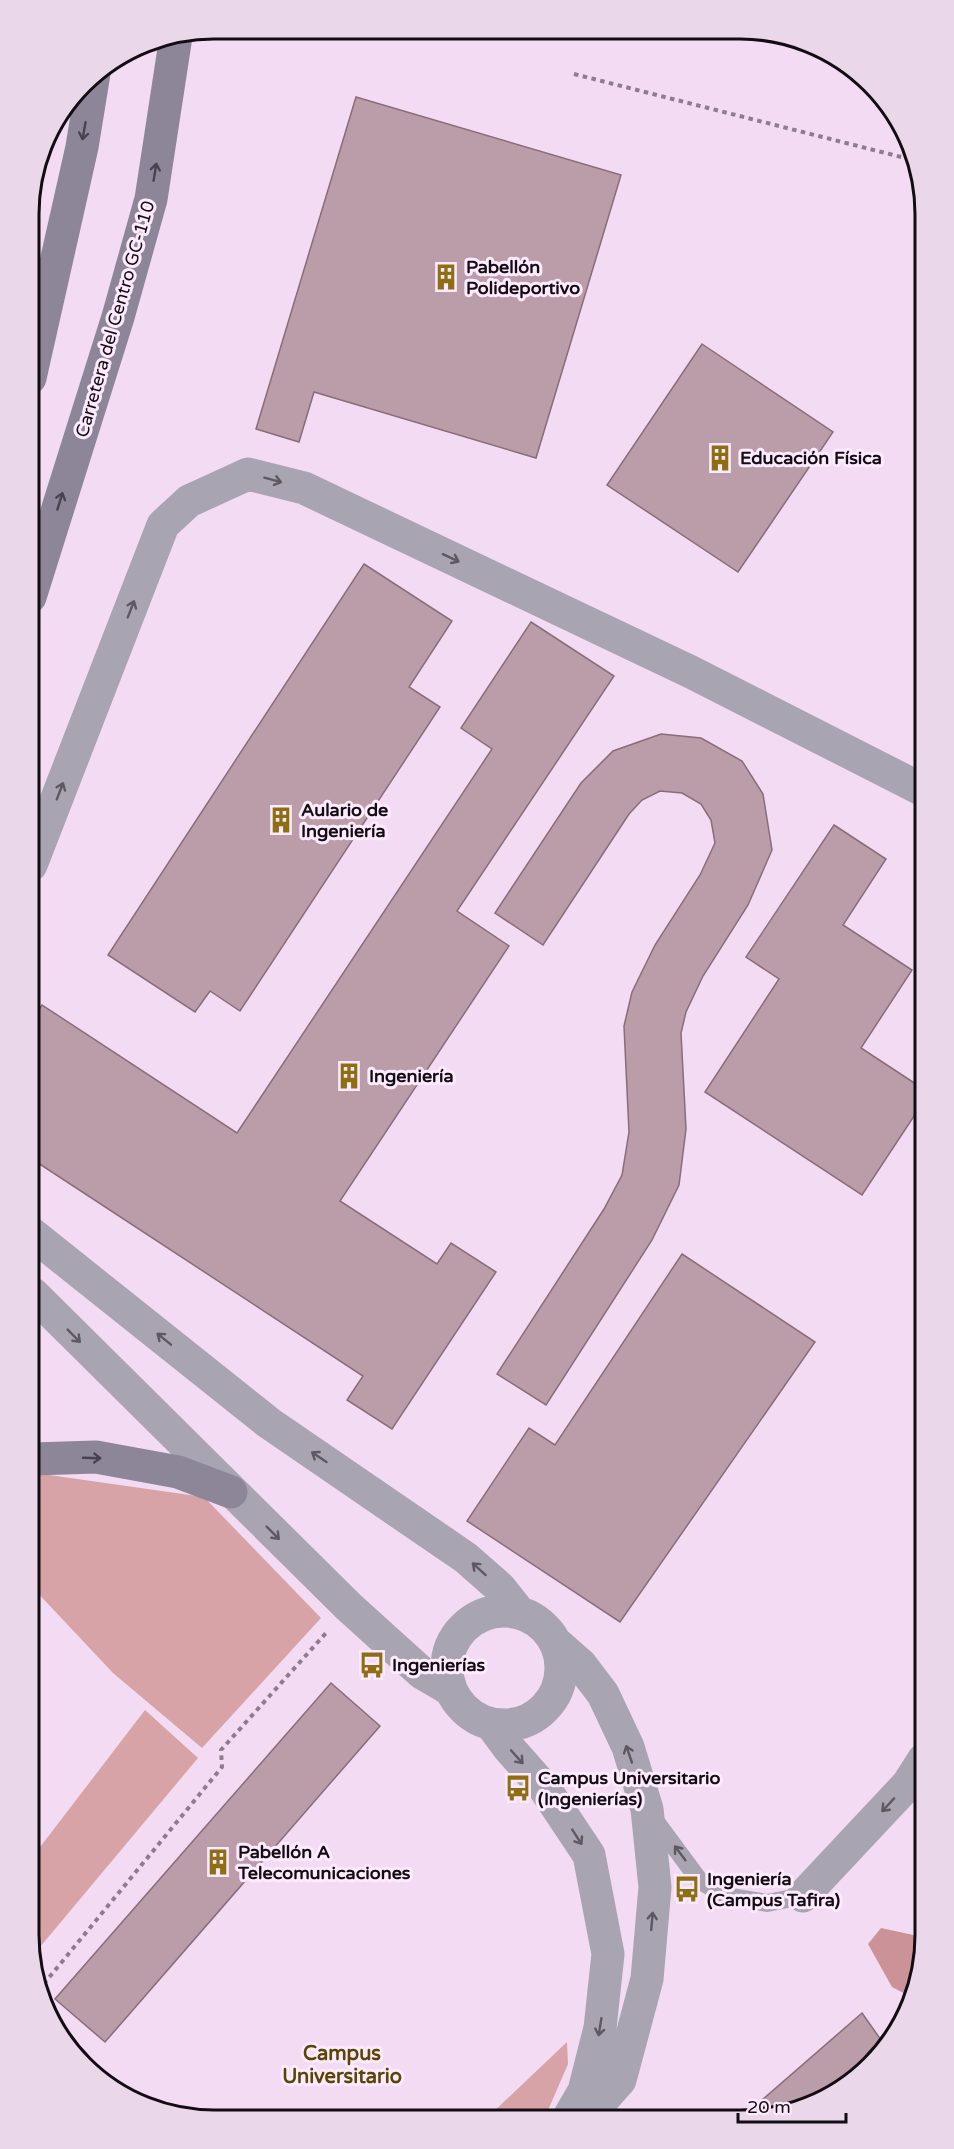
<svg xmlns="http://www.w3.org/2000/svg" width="954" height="2149" font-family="'Varela Round',sans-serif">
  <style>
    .green { fill: #d8a3a6 }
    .forest { fill: #cb9397 }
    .building { fill: #bb9ca9; stroke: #896d79; stroke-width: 1.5 }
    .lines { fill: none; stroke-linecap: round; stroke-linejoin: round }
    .path { stroke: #8c7c8c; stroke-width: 4; stroke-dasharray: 4.5 4.5; stroke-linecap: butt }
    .lane { stroke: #a9a4b1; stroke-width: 18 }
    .street { stroke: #a9a4b1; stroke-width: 33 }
    .secondary { stroke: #8c8698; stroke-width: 33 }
    .oneway { stroke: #49434f }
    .oneway2 { stroke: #5e5862 }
    .labels { text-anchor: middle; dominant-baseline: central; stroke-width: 6; stroke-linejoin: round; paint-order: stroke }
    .poi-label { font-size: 18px; font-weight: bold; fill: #130c13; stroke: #fdeafd; text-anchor: start }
    .street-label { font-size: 18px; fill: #130c13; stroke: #fdeafd }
    .neighbourhood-label { font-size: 20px; font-weight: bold; fill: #5b4505; stroke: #fdeafd }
    .rim { fill: none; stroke: #130c13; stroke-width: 3 }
  </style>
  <rect width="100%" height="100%" fill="#f2dbf3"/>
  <path class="green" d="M43,149L49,155L29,248V202Z
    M42,1474L204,1497L321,1618L202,1748L113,1673L34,1589L33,1478Z
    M145,1710L198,1758L35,1953L34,1855Z
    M567,2042L568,2064L546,2115L489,2116Z"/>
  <path class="forest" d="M881,1928L918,1936L925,1940L913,1998L892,1987L868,1944Z"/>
  <path class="building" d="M356,97L621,175L536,458L314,392L299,442L256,429Z
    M702,344L833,432L738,572L607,485Z
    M364,564L452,621L409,687L440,707L240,1011L210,991L195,1012L108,955Z
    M531,622L614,676L457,911L509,946L340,1201L437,1264L451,1243L496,1272L392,1429L347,1400L363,1376L32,1159V1020L42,1005L237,1133L492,749L461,728Z
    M661,734L701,738L742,761L763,794L772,850L748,905L703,976L686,1012L681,1033L686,1129L679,1185L652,1240L546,1405L497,1374L604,1209L622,1175L629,1132L624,1026L632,992L655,945L700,875L715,843L711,820L701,804L682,793L660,791L642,800L629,814L543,945L495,913L581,783L613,751Z
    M834,825L886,859L843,925L912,970L861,1048L922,1088V1104L862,1195L705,1092L779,979L746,957Z
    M682,1254L815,1342L620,1622L467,1521L529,1428L555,1445Z
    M331,1683L380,1726L105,2042L55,1999Z
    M862,2013L886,2047L880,2057L843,2089L788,2114H746Z"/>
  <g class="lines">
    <path class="path" d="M574,74L917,161
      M38,1991L222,1767L221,1750L326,1633"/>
    <path class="lane" d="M651,1815L699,1880L726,1896L767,1903L803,1896"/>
    <path class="street" d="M31,865L163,525L189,501L248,474L304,488L691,672L921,789
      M32,1234L269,1423L466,1558L500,1588L519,1612
      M33,1294L349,1607L422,1673L451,1690
      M447 1668a57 57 0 1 1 114 0a57 57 0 1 1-114 0Z
      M556,1643L581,1665L603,1694L628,1747L647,1809L655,1887L647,1979L620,2080L589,2115
      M491,1724L508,1747L545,1789L589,1855L608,1954L600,2028L584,2091L570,2115
      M803,1896L908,1784L924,1759"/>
    <path class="secondary" d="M30,378L82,147L94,73
      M30,597L118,317L151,199L176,36
      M33,1459L96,1457L178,1472L231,1492"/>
  </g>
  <defs><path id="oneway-shaft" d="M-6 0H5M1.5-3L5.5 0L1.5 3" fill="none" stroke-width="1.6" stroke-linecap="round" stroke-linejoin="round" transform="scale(1.5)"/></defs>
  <g class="oneway">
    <use href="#oneway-shaft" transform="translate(84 131) rotate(100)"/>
    <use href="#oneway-shaft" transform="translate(155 172) rotate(-81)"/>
    <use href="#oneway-shaft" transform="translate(60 501) rotate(-73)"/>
    <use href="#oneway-shaft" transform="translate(92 1458) rotate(2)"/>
  </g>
  <g class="oneway2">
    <use href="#oneway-shaft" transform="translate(273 480) rotate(15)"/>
    <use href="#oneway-shaft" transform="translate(451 558) rotate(25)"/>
    <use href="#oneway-shaft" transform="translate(131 609) rotate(-69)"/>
    <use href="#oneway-shaft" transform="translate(60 791) rotate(-69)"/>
    <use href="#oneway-shaft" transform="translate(74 1336) rotate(45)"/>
    <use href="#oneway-shaft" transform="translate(164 1339) rotate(-141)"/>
    <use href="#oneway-shaft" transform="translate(319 1457) rotate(-146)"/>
    <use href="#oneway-shaft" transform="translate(273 1533) rotate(45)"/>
    <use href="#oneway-shaft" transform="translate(479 1569) rotate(-138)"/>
    <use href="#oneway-shaft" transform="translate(629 1754) rotate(-109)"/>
    <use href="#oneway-shaft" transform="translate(517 1757) rotate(48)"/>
    <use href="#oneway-shaft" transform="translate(888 1805) rotate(133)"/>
    <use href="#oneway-shaft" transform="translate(577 1837) rotate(57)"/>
    <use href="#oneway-shaft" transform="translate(680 1853) rotate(-127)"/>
    <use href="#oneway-shaft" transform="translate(652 1921) rotate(-85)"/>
    <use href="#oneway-shaft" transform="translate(600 2027) rotate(99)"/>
  </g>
  <defs>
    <g id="building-bare" transform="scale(2.07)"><path d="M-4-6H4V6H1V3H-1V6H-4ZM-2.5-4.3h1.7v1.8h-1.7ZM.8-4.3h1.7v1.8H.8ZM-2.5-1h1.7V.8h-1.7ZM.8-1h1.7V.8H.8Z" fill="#8f6e13" stroke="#fdeafd" stroke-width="2.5" paint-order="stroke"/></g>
    <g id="bus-bare" transform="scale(2.07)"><path d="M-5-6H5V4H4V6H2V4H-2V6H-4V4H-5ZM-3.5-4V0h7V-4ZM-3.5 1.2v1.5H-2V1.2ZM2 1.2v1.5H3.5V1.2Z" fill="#8f6e13" stroke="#fdeafd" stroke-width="2.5" paint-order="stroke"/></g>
  </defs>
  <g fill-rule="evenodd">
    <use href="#building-bare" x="446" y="277"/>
    <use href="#building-bare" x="720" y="458"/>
    <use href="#building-bare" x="281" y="820"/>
    <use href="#building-bare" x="349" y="1076"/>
    <use href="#bus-bare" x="372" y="1665"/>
    <use href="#bus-bare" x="518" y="1788"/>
    <use href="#building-bare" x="218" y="1862"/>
    <use href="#bus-bare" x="687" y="1889"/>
  </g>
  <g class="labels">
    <g class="poi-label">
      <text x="466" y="267">Pabellón<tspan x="466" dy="21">Polideportivo</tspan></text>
      <text x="740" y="458">Educación Física</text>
      <text x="301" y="810">Aulario de<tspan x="301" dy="21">Ingeniería</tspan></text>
      <text x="369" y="1076">Ingeniería</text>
      <text x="392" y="1665">Ingenierías</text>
      <text x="538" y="1778">Campus Universitario<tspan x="538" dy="21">(Ingenierías)</tspan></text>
      <text x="238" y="1852">Pabellón A<tspan x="238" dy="21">Telecomunicaciones</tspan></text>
      <text x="707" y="1879">Ingeniería<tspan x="707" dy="21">(Campus Tafira)</tspan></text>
    </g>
    <g class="street-label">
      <text transform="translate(115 319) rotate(-74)">Carretera del Centro GC-110</text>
    </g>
    <g class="neighbourhood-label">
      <text x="342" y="2054">Campus<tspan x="342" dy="23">Universitario</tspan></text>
    </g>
  </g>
  <path d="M0 0H954V2149H0ZM214 39H740A175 175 0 0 1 915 214V1935A175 175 0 0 1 740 2110H214A175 175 0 0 1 39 1935V214A175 175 0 0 1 214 39Z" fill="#ead8ea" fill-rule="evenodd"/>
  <path class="rim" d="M214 39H740A175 175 0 0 1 915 214V1935A175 175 0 0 1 740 2110H214A175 175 0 0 1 39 1935V214A175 175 0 0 1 214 39Z"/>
  <path d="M738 2113v9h108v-9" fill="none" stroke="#130c13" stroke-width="3"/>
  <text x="747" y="2113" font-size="18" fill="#130c13" stroke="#fdeafd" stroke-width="4.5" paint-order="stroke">20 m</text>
</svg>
